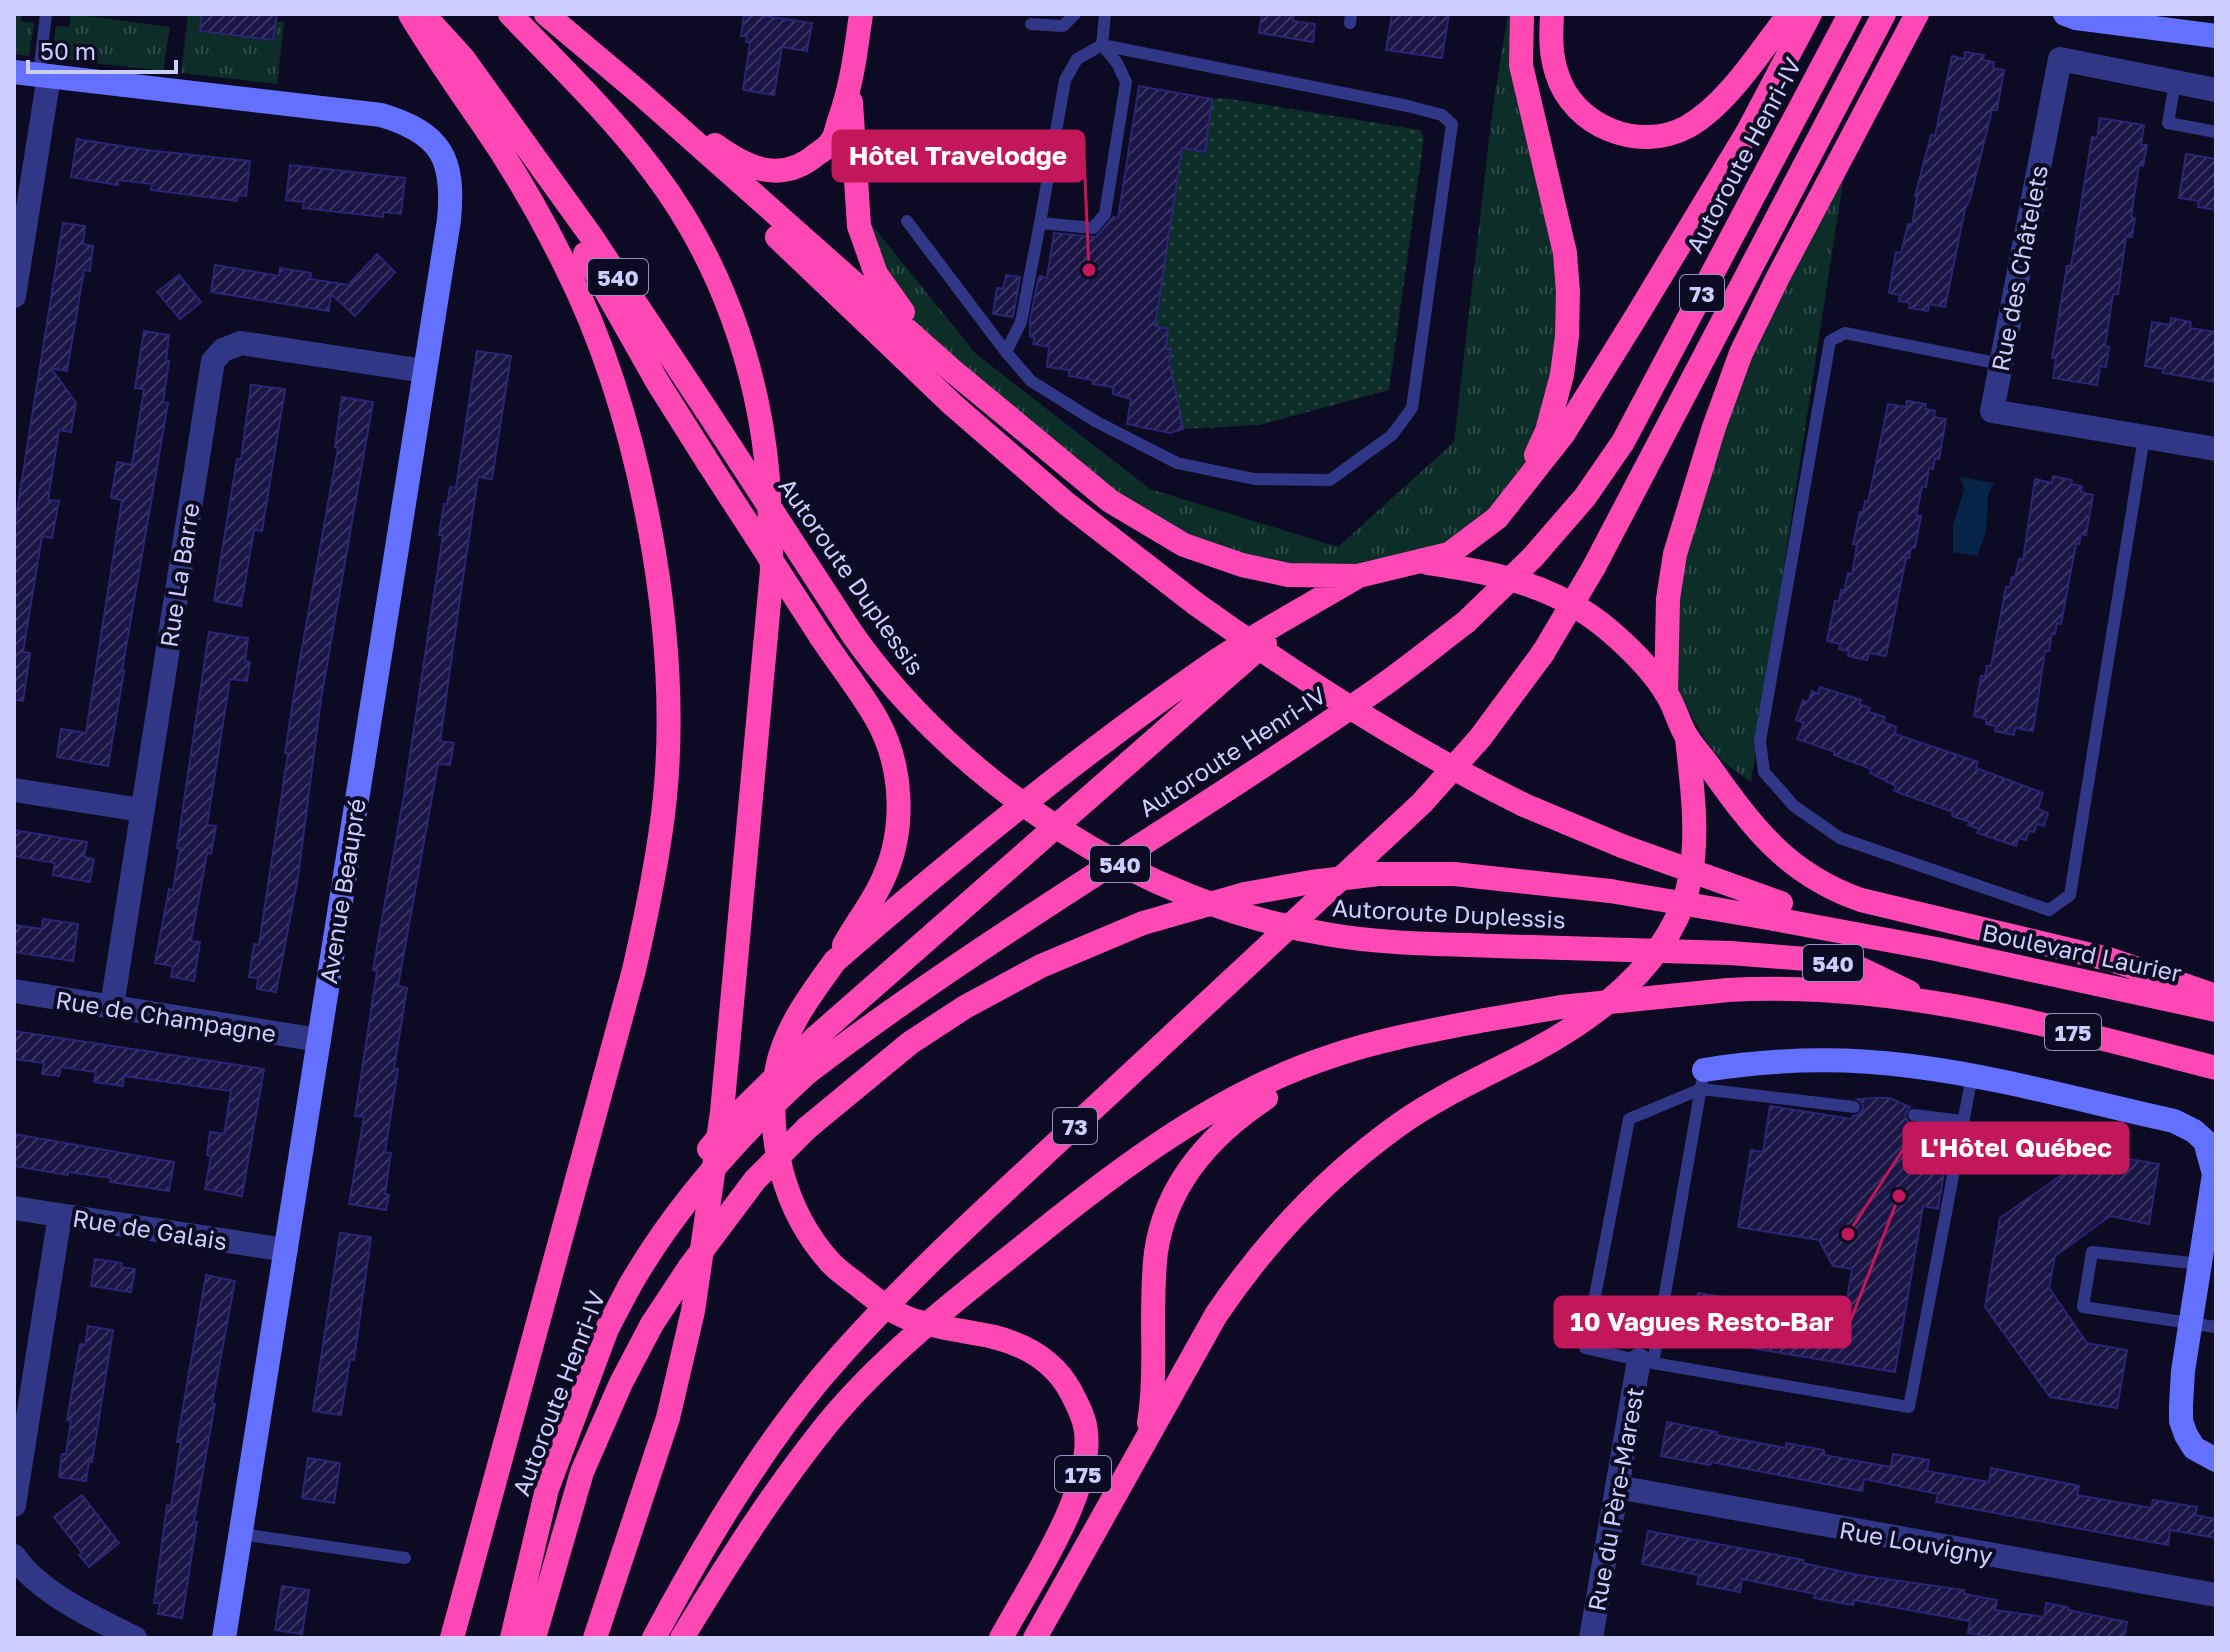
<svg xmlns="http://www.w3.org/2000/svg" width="2230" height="1652" font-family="'Golos Text',sans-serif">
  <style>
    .grass { fill: url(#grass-tufts) }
    .park { fill: url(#park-dots) }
    .water { fill: #062447 }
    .building { fill: url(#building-hatch); stroke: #2c2474; stroke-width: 2 }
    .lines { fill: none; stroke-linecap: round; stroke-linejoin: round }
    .lane { stroke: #313787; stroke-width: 12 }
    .street { stroke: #313787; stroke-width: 24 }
    .secondary { stroke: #6470ff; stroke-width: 24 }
    .highway { stroke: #ff48b3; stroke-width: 24 }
    .highway-bridge { stroke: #ff48b3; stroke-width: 24 }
    .labels { text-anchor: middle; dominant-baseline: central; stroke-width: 8; stroke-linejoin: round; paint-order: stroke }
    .shield { fill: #0c0b23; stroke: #9393bd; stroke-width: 2 }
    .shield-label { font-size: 22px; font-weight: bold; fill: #cdcdff }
    .street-label { font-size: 24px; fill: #cdcdff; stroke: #0c0b23 }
    .leader { fill: none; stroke: #c2185b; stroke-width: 3 }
    .callout-dot { fill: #c2185b; stroke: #0c0b23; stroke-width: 3 }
    .callout { fill: #c2185b; stroke: #c2185b; stroke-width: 3 }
    .callout-label { font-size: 26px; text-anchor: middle; font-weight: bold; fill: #fff }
  </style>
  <defs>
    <pattern id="grass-tufts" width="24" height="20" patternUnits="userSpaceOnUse" patternTransform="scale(2)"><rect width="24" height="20" fill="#0d2d29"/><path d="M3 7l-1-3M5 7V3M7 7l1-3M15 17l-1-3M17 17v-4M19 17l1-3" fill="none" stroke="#2f4a49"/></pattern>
    <pattern id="park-dots" width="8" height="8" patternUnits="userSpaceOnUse" patternTransform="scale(2)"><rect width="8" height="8" fill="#0d2d29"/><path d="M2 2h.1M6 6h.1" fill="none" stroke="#2f4a49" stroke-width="1.8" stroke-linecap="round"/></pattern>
    <pattern id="building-hatch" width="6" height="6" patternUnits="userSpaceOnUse" patternTransform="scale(2)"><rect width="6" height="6" fill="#1a1545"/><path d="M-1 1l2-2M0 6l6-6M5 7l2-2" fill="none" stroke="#3a3661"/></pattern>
  </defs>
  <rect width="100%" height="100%" fill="#0c0b23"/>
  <path class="grass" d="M14,14H22L21,21L34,23L29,56L14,54Z
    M71,14H88L89,16L170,27L163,71L52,58L56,26L69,27Z
    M188,14H202L200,31L273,39L276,22H284L277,84L181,73Z
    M1508,14H1522L1568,292L1539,449L1468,542L1321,576L1148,526L904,313L855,204L976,354L1150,489L1338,547L1454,442L1493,106Z
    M1849,142L1751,782L1722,761L1708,744L1678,691L1666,635L1714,427Z"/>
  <path class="park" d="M1224,98L1420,130L1424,138L1389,390L1259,425L1183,429L1171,370H1167L1171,349H1166L1155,326L1182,148L1205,152L1212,99Z"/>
  <path class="water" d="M1960,477L1994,483L1988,495L1986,532L1977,556L1953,552V525L1964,490Z"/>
  <path class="building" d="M202,14H277L273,40L200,31Z
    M751,14L812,23L807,51L782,47L774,95L743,90L750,43L746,42L747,36H741L744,15L750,17Z
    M1262,14H1294L1293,21L1315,24L1313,42L1259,33Z
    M1392,14H1449L1442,58L1386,50Z
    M1965,52L1984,55L1983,60L1994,62L1993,68L2004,70L1997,110H1992L1970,199L1965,209L1945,307L1929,304L1928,311L1909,308L1910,303L1899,301L1900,295L1889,293L1896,252L1901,253L1908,224L1912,225L1917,197L1915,196L1931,135L1935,136L1952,56L1964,59Z
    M1139,86L1212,99L1205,152L1182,148L1155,326L1168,329L1166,349H1171L1169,360L1183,429L1170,433L1127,424L1131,399L1113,394V387L1092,384L1093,380L1069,376V370L1047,367L1049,347L1033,344L1035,338L1030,337V320L1038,280L1040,276L1047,278L1054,233L1096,237L1113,217L1118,218Z
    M2100,118L2144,125L2141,145H2147L2143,166L2139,165L2131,217L2135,218L2132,237H2126L2118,294H2113L2105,346L2109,347L2106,367L2100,366L2097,385L2053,378L2056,358H2052L2067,266H2071L2092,137L2097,138Z
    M77,139L146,150L250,161L246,196L238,195L237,201L151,190L152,184L118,180V185L71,177Z
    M2186,154L2216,159V210L2198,207L2199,201L2179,198Z
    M290,165L405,178L401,214L383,212V217L303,208L304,202L286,200Z
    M63,223L85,226L83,244L93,246L90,271L84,270L67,371L51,368L76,403L71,432L59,430L48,500L59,501L52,538L42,536L23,652L30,653L23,701L14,700V529Z
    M377,254L395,272L355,316L331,294L329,311L211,292L215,265L279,276L280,268L311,273L310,279L348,285Z
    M179,275L201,302L180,319L157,292Z
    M1006,275L1020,277L1013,317L993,314L997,288L1003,289Z
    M2171,318L2191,322L2190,328L2216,332V382L2163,373V369L2145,366L2152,322L2170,325Z
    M144,331L169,335L166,361H169L163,402L168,403L122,671H124L108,766L57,757L61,729L86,733L122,500L111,498L117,462L132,465L144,389L135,388Z
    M477,351L511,356L492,479L478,477L460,598L440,741L454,743L450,765L438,764L398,986L407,988L394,1069H398L385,1152L391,1153L385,1194L389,1195L386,1210L349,1204L364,1117L355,1116L377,971L373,970L404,795L443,535H439L444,504H447L450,487L456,488Z
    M251,385L285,389L262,531L254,530L241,606L214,601L237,459H241Z
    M342,397L373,402L321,699L298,877L276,992L257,989L258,978L249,977L254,944L259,945L288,753H285L297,676L338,448L335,447Z
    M1907,401L1926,404L1925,409L1935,411L1934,417L1946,419L1939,459L1935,458L1933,469L1929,468L1926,487H1922L1916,516H1921L1915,548H1911L1909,558H1906L1886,656L1869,653L1867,660L1848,656L1849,651L1839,649L1840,644L1827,641L1835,601H1839L1841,590L1844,591L1848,573L1852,574L1857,545L1853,544L1860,512H1863L1865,501L1868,502L1888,404L1906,407Z
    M2053,476L2072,480L2071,484L2082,486L2081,492L2093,495L2086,535L2081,534L2079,544H2076L2061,624L2057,623L2055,634L2052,633L2049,651H2045L2033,731L2015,728L2014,735L1995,731L1996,726L1986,724V719L1974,716L1981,676L1985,677L1987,666H1991L2006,587H2010L2012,577L2015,578L2019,559L2023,560L2035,479L2052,483Z
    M209,632L248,638L245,661L250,662L247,681L230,679L207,825L216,826L211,854L207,853L191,941L200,942L194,981L171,977L173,966L155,963L169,889L173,890L180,848H177Z
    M1820,687L1861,700L1859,704L1870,708L1869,712L1885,717L1883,722L1896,727L1895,734L1978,762L1976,768L2043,793L2038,809L2048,813L2044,826L2037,824L2034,832L2029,831L2026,840L2019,838L2016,846L1977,833L1979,829L1968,825L1970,822L1952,816L1953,812L1894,791L1896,786L1870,773L1871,769L1834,755L1835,752L1797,739L1804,723L1796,720L1803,700L1808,702L1812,691L1818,694Z
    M14,830L87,842L84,857L94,859L90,882L53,875L55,863L14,856Z
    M43,919L78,924L73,961L14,952V925L42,929Z
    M14,1031L264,1069L242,1196L205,1189L211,1156L207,1155L210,1132L224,1134L231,1091L124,1076L123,1086L94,1082L96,1072L61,1067L59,1076L42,1074L44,1063L14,1059Z
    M1876,1098H1890L1910,1107L1905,1115L1908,1122L1913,1124L1912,1130L1950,1136L1938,1209L1923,1206L1895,1372L1691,1338L1698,1293L1844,1317L1852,1269L1833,1266L1819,1240L1738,1227L1751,1150L1763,1152L1770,1106L1852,1119L1853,1116L1858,1115L1863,1109L1862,1103L1857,1099Z
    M14,1134L174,1162L169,1191L110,1182L111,1178L68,1172V1175L14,1166Z
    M2093,1153L2159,1164L2149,1224L2110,1216L2055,1256L2049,1288L2087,1343L2127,1350L2117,1408L2050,1397L1985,1307L2000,1218Z
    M340,1233L371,1237L354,1360L350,1359L341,1415L313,1411Z
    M95,1259L122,1263L121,1267L135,1269L131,1292L91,1286Z
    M206,1275L235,1281L212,1404H215L194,1522H197L182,1618L158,1614L160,1603H154L167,1505L171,1506L181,1442H177Z
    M88,1326L113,1330L92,1462L89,1461L86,1481L59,1477L62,1454H66L71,1421L67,1420L80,1344L85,1345Z
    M1667,1422L1717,1432L1716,1435L1786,1448V1443L1824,1450V1455L1891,1467L1893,1454L1929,1460L1927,1471L1989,1482L1991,1468L2079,1486L2077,1495L2151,1508L2153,1500L2197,1507L2195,1515L2216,1519V1538L2170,1530L2168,1545L1936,1502L1938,1494L1864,1479L1862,1491L1711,1462L1710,1465L1661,1456Z
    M308,1458L340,1463L334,1503L302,1498Z
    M82,1495L119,1543L89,1567L79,1555L82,1553L54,1517Z
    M1648,1531L1804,1560L1803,1563L1858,1575L1964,1590V1594L1997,1600L1995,1610L2044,1617L2046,1603L2068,1607V1610L2127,1622L2124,1638H1996L1968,1633L1970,1621L1854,1600L1853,1605L1814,1598L1815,1594L1742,1579L1740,1592L1697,1584L1699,1575L1642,1564Z
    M282,1586L309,1590L302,1634L275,1630Z"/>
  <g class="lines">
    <path class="lane" d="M1350,23L1351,14
      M1031,24L1063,26L1075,14
      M39,74L46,14
      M2175,82L2168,123L2216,132
      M907,221L1006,352
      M1040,223L1021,322L1006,352L1031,381L1095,421L1177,463L1254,479L1330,480L1392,435L1412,408L1452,124L1442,115L1408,106L1102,45L1077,59L1065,80L1040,223L1093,228L1105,214L1126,82L1117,63L1102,45L1105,14
      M2001,364L1845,333L1830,341L1760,741L1764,772L1794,806L1840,838L2049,910L2070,895L2144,437
      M1704,1070L1653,1363L1909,1407L1972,1076
      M1914,1115L1963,1121
      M2200,1264L2092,1252L2083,1307L2216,1327
      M1642,1361L1585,1348L1629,1119L1701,1089L1854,1107
      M241,1534L405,1558"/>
    <path class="street" d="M2216,90L2060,59L1992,411L2216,449
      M14,296L49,76
      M14,790L141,810
      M14,991L319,1040
      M112,1006L213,361L223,350L241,343L424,371
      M14,1208L286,1250
      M1617,1487L2216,1595
      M14,1505L60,1215
      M14,1556C39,1593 96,1619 135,1638
      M1591,1638L1639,1360"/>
    <path class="secondary" d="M2065,14L2076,18L2216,36
      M14,72L381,115C441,133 455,158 449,220L224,1638
      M1704,1070C1773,1059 1842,1057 1911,1066C2000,1077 2087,1102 2174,1121L2194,1131L2205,1141L2214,1174L2183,1371L2181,1405V1421L2186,1435L2194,1448L2216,1460"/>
    <path class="highway" d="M410,14C432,51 456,85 480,120C512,166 541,216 566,267C640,415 681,632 665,797C659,856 647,913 634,970L452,1638
      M423,14L463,58L591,236L707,411
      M510,14C559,65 611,115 653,171C720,259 759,369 768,479C770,509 770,540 772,570L722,1112L693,1311L668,1418L595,1638
      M546,14L641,94L954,372L1110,501L1184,545L1242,565L1288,575L1358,576L1449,554L1497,518L1564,433L1636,317L1747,133L1810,14
      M1522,14L1521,65L1565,253L1568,292L1567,336L1562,375L1547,431L1536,455
      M1552,14C1551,36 1550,53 1557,74C1573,126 1638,153 1687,127C1728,104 1761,50 1789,14
      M851,102L859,226L876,274L903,312
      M715,145C748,169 782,184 817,154C822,151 828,146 831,142C836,136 837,125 840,118C852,84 856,50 861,14
      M777,237L953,405L1067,504L1196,604
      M585,254L658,383L709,464
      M1533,557L1585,497L1623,442L1850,14
      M1428,563C1485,571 1541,582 1589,615C1614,632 1651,667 1666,693C1675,706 1678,723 1687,737C1693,747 1702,756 1709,766C1753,828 1787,874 1861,900L2112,960L2216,996
      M1594,567L1884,14
      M821,637C839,664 860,690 876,718C903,765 906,828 884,877C874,901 856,923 844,945
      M1666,692L1668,599L1675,554L1714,427L1741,353L1777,279L1917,14
      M1524,805L1622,846
      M1454,874L1610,891
      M1774,919L1936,949L2216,1010
      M1730,953L1807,959L1859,968L1909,992
      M835,961C957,855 1082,753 1216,661C1261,631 1310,605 1357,577
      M1728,990C1893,980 2057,1027 2216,1068
      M815,1038L1265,643
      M807,1073C990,933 1191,819 1379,688C1409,667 1437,644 1466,622
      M807,1128L910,1043L965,1007L1041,966L1143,923L1245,894
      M994,1337C1026,1345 1055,1362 1071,1392C1077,1404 1085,1418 1086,1432C1093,1493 1030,1584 1001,1638
      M1149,1423C1158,1367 1149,1309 1156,1252C1166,1184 1210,1135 1266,1098
      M512,1638L547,1489L607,1329L629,1287
      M534,1638L582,1472L621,1383L652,1324
      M654,1638C702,1548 755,1458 820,1379C898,1287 989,1206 1077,1124C1192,1017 1307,910 1422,803L1480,738L1543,653
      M682,1638C727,1564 773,1491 828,1423C879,1361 943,1310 1006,1260C1105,1180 1209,1096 1332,1056C1381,1039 1434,1030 1485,1020
      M1035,1638L1216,1315C1266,1241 1327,1176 1400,1124C1441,1095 1489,1074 1533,1051C1608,1011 1685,949 1693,859C1697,819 1691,777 1687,738"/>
    <path class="highway-bridge" d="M707,411L853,635C960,786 1143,904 1326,934C1382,944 1439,944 1495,946C1573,948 1652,951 1730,953
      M709,464L821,637
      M1196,604C1301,679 1408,748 1524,805
      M1466,622L1533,557
      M1543,653L1594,567
      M1622,846L1781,903
      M1610,891L1774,919
      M1245,894L1311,882L1379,874H1454
      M835,961C811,994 785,1028 777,1068C765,1137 784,1211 830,1262C838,1271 849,1278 859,1286C874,1298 891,1312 910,1319C936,1328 967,1331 994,1337
      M1485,1020L1561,1007L1728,990
      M709,1149L741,1111L815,1038
      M629,1287C676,1205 738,1136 807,1073
      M652,1324L689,1268L755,1180L807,1128"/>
  </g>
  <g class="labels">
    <g class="shield">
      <rect x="588" y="259" width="60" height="36" rx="6"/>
      <rect x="1680" y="275" width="44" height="36" rx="6"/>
      <rect x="1090" y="846" width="60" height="36" rx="6"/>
      <rect x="1803" y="945" width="60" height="36" rx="6"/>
      <rect x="2045" y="1014" width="56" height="36" rx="6"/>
      <rect x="1053" y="1108" width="44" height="36" rx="6"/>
      <rect x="1055" y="1456" width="56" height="36" rx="6"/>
    </g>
    <g class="shield-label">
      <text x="618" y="277">540</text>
      <text x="1702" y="293">73</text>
      <text x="1120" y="864">540</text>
      <text x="1833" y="963">540</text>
      <text x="2073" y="1032">175</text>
      <text x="1075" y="1126">73</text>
      <text x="1083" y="1474">175</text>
    </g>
    <g class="street-label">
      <text transform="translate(1743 155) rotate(-62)">Autoroute Henri-IV</text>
      <text transform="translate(2019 268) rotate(-79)">Rue des Châtelets</text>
      <text transform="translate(179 575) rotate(-81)">Rue La Barre</text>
      <text transform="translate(852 576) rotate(55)">Autoroute Duplessis</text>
      <text transform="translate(1232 751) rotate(-33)">Autoroute Henri-IV</text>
      <text transform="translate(342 891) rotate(-81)">Avenue Beaupré</text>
      <text transform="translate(1449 913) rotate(3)">Autoroute Duplessis</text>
      <text transform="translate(2082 952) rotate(12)">Boulevard Laurier</text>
      <text transform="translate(166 1016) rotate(9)">Rue de Champagne</text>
      <text transform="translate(150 1229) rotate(9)">Rue de Galais</text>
      <text transform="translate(558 1393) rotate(-69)">Autoroute Henri-IV</text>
      <text transform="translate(1615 1499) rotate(-80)">Rue du Père-Marest</text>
      <text transform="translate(1916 1542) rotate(10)">Rue Louvigny</text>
    </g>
  </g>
  <path class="leader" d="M1089 270L1084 156M1848 1234L1904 1148M1899 1196L1850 1322"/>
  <g class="callout-dot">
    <circle cx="1089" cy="270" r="8"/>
    <circle cx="1848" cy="1234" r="8"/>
    <circle cx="1899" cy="1196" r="8"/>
  </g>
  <g class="callout">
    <rect x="833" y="131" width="251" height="50" rx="8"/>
    <rect x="1904" y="1123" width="224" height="50" rx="8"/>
    <rect x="1555" y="1297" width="295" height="50" rx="8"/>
  </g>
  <g class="callout-label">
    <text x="958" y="165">Hôtel Travelodge</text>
    <text x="2016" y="1157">L'Hôtel Québec</text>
    <text x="1702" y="1331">10 Vagues Resto-Bar</text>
  </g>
  <rect width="2230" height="1652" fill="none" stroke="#cdcdff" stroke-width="32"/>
  <path d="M28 60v12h148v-12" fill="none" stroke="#cdcdff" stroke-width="4"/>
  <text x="40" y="60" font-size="24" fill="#cdcdff" stroke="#0c0b23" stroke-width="6" paint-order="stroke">50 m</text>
</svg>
